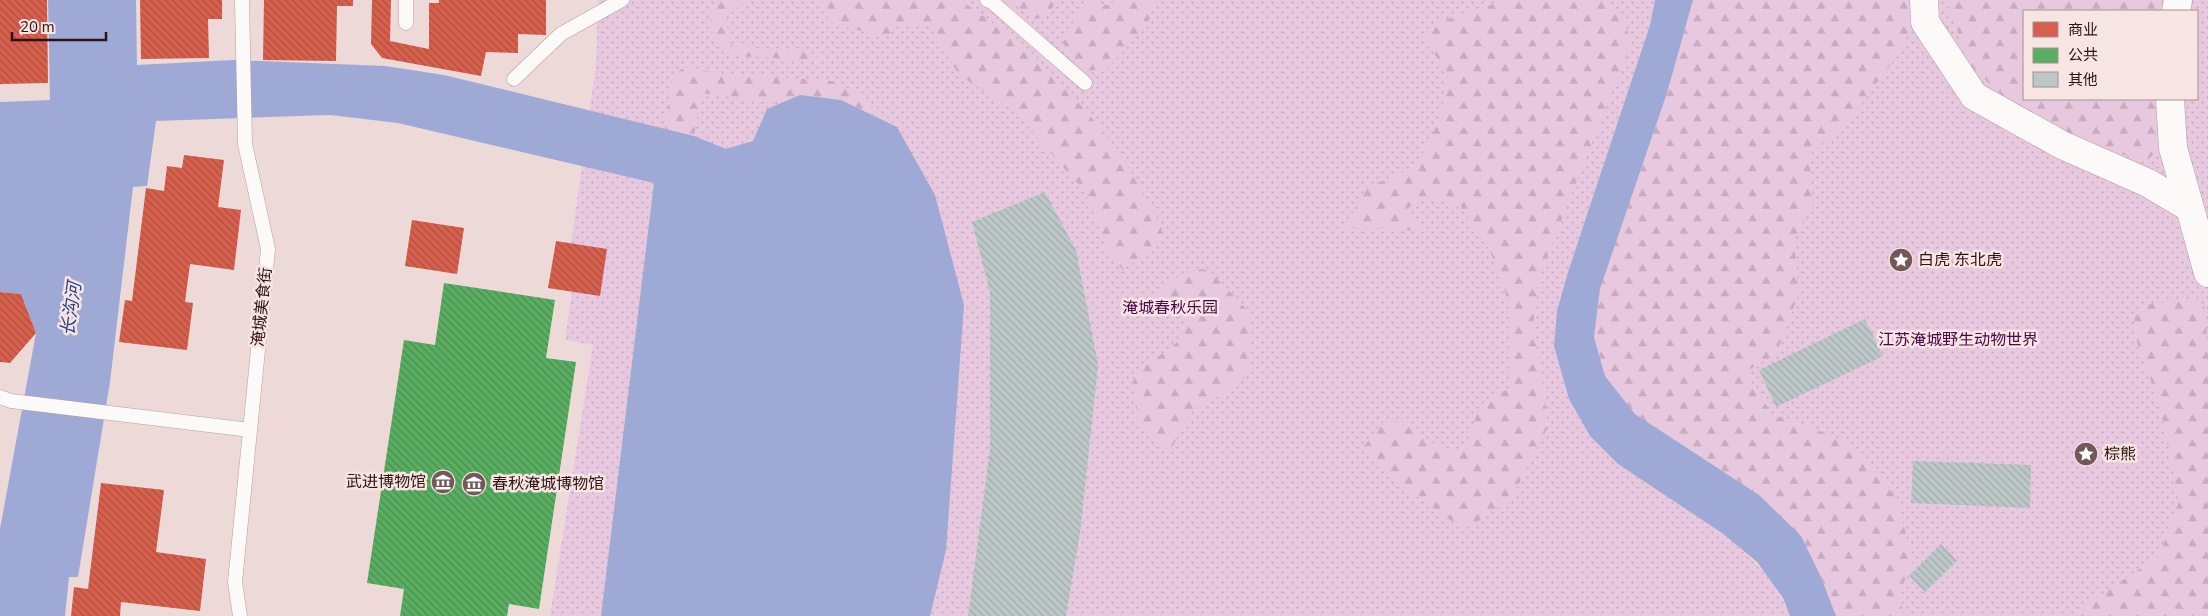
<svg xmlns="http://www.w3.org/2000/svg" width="2208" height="616" font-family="'Nunito Sans','Noto Sans SC',sans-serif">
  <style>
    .grass { fill: url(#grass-dots); fill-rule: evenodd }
    .forest { fill: url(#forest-firs) }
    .water { fill: #9eaad5 }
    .shops { fill: url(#shops-back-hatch) }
    .public { fill: url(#public-back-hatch) }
    .building { fill: url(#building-back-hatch) }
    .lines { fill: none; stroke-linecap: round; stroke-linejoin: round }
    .lane-casing { stroke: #b59f9d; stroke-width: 15 }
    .street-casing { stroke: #b59f9d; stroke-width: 29 }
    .lane { stroke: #fcf9f9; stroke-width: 14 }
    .street { stroke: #fcf9f9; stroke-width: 28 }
    .labels { text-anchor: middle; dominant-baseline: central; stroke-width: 5; stroke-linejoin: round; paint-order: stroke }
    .poi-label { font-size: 16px; fill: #2f1311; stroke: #f6e5e3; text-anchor: start }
    .street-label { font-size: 16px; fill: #2f1311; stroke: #f6e5e3 }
    .park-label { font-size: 16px; fill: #4b074e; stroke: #f6e5e3 }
    .water-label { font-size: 18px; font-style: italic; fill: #28428c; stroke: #f6e5e3 }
  </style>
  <defs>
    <pattern id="grass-dots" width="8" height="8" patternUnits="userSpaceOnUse" patternTransform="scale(1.25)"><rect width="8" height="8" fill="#e8c8df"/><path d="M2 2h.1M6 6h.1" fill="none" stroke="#c7abbe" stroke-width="1.8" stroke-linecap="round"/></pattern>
    <pattern id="forest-firs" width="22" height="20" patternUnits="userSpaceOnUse" patternTransform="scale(1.25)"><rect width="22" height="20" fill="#e8c8df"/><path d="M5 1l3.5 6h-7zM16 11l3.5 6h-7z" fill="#c7abbe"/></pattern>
    <pattern id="shops-back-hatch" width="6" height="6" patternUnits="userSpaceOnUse" patternTransform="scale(1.25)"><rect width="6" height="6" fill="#d6604d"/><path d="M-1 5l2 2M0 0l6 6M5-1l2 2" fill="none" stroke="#ae4e3f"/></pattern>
    <pattern id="public-back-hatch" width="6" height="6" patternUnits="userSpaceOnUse" patternTransform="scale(1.25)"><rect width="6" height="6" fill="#5aae61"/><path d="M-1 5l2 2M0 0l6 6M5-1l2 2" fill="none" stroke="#4b8c4f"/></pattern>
    <pattern id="building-back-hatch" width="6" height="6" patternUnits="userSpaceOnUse" patternTransform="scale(1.25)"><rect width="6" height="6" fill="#bcc7c8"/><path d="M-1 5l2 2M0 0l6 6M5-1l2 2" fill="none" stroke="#a2aaab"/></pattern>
  </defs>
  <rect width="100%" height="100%" fill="#eddad8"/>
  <path class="grass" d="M598,0H1655L1650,25L1568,272L1557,311L1722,533C1753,559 1775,578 1790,616H550L593,345L565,340L572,291L571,244L596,65Z
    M1693,0H2208V616H1836L1821,577L1759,495ZM2024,11H2197V99H2024Z"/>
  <path class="forest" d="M717,0H747L725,18L732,46L797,51L833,62L726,55C711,40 705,19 717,0Z
    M821,0H960L1023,44L1087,112L1120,153L1161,226L1162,241L1123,270L1110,255L1086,193L1013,110L959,75L930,26L899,25L884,38L830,22Z
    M1008,0H1057L1046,17L1035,19Z
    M1087,0L1110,6L1115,0H1155L1148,23L1108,68L1086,71L1067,50L1062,41Z
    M1506,0L1602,1L1625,22L1631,44L1539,277L1533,328L1544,391L1548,427L1512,497L1474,524H1456L1405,488L1362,449L1385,420L1404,422L1437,446L1464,452L1479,408L1509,388V303L1490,251L1461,207L1429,198L1405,209L1423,232L1388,228H1345L1366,188L1415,167L1440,119L1448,74L1425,39L1433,24Z
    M1693,0H1913L1915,22L1897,56L1850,119L1809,155L1813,202L1794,240L1799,293L1776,354L1745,372L1772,414L1846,441L1897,497L1914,568C1899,583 1899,596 1904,616H1836L1821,577L1759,495L1635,414L1605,376L1594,337L1600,289L1667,93Z
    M1947,0H2162L2160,11H2024V99H2157L2160,147L2147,161L2079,143L2003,96L1969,65Z
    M685,67L726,74L832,81L863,95L897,127L841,100L800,95L779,104L702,93L694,136L664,129L673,75Z
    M1191,268L1209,270L1250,313L1251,370L1236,386L1192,411L1170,451L1137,418L1133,376L1180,340L1186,311L1148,298Z
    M2197,298L2204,306L2208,345V616H2069L2159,556L2179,502L2159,403L2136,339L2134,318L2145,305Z"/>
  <path class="water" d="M48,0H136L137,65L233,60L385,66L444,75L694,136L726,149L753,141L767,109L800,95L841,100L897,127L935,195L964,305L946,550L930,616H601L654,183L398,123L330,115L156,121L147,186L133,187L110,382L78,577H69L65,616H0V529L36,333L21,294L0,292V102L50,100Z
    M1655,0H1693L1667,93L1600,289L1594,337L1605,376L1635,414L1759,495L1801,536L1821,577L1836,616H1790L1783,598L1757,562L1722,533L1618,464L1590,436L1569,399L1554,346L1557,311L1568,272L1650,25Z"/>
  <path class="shops" d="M0,0H47L48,83L0,84Z
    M140,0H222V19H208L209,58L141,59Z
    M264,0H353V6H337L336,61L263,60Z
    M372,0H391L390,41L429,49V3H439V0H546V35L518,34V53L486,52L481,76L382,58L371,44Z
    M184,155L224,160L218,207L241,210L234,270L190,264L185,302L193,303L187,350L119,342L125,300L132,301L146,188L164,191L167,166L182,168Z
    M412,220L464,228L457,274L405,266Z
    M556,241L607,249L600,296L548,288Z
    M0,292L21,294L36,333L10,363L0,362Z
    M101,483L164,490L156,552L206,559L200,611L121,602L120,616H71L74,587L88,589Z"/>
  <path class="public" d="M444,283L555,300L546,358L576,362L539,609L509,604L507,616H400L404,589L367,583L404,340L435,345Z"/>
  <path class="building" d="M1045,192L1076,250L1098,365L1080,533L1066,616H968L990,449V292L972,222Z
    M1865,319L1883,356L1776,407L1759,370Z
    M1913,461L2031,465L2030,508L1911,503Z
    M1941,544L1957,561L1925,592L1909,576Z"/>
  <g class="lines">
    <g class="lane-casing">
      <path id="lane" d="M987,0L992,2L1085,83
        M406,23V0
        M514,79L561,34L622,0
        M0,397L11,401L250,430
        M240,616L235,582L268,249L245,144L242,0"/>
    </g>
    <g class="street-casing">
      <path id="street" d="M1924,0L1925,22L1974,96L2062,145L2148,183L2190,208L2208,273
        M2176,11L2178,0
        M2170,99L2173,148L2190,208"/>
    </g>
    <use href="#lane" class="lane"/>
    <use href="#street" class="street"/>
  </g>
  <defs>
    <g id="sight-disc" transform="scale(1.25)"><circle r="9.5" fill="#725957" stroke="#f6e5e3"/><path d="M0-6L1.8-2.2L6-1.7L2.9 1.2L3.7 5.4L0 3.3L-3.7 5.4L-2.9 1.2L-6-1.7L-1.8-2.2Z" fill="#fff"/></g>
    <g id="museum-disc" transform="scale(1.25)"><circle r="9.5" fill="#725957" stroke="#f6e5e3"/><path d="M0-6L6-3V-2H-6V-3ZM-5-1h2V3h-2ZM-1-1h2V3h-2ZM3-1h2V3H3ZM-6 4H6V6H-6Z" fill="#fff"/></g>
  </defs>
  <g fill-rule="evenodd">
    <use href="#sight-disc" x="1901" y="260"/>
    <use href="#sight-disc" x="2086" y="454"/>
    <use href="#museum-disc" x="443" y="482"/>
    <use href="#museum-disc" x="474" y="484"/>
  </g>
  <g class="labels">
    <g class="poi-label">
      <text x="1918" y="260">白虎 东北虎</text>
      <text x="2104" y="454">棕熊</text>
      <text x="426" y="482" text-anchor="end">武进博物馆</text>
      <text x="492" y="484">春秋淹城博物馆</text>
    </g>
    <g class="street-label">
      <text transform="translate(262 307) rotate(-84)">淹城美食街</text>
    </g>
    <g class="park-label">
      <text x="1170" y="308">淹城春秋乐园</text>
      <text x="1958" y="340">江苏淹城野生动物世界</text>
    </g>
    <g class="water-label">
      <text transform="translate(71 309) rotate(-82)">长沟河</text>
    </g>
  </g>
  <rect x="2023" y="10" width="175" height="90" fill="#f6e5e3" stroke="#a6918f"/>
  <rect x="2033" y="22" width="25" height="15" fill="#d6604d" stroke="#a6918f"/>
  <text x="2068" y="35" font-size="15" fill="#2f1311">商业</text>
  <rect x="2033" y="48" width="25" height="15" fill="#5aae61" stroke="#a6918f"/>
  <text x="2068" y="60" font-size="15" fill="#2f1311">公共</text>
  <rect x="2033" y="72" width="25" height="15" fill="#bcc7c8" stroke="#a6918f"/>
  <text x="2068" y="85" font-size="15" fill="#2f1311">其他</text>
  <path d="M12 32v8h94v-8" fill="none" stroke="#2f1311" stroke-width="2.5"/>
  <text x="20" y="32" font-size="15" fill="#2f1311" stroke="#f6e5e3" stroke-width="4" paint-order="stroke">20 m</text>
</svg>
